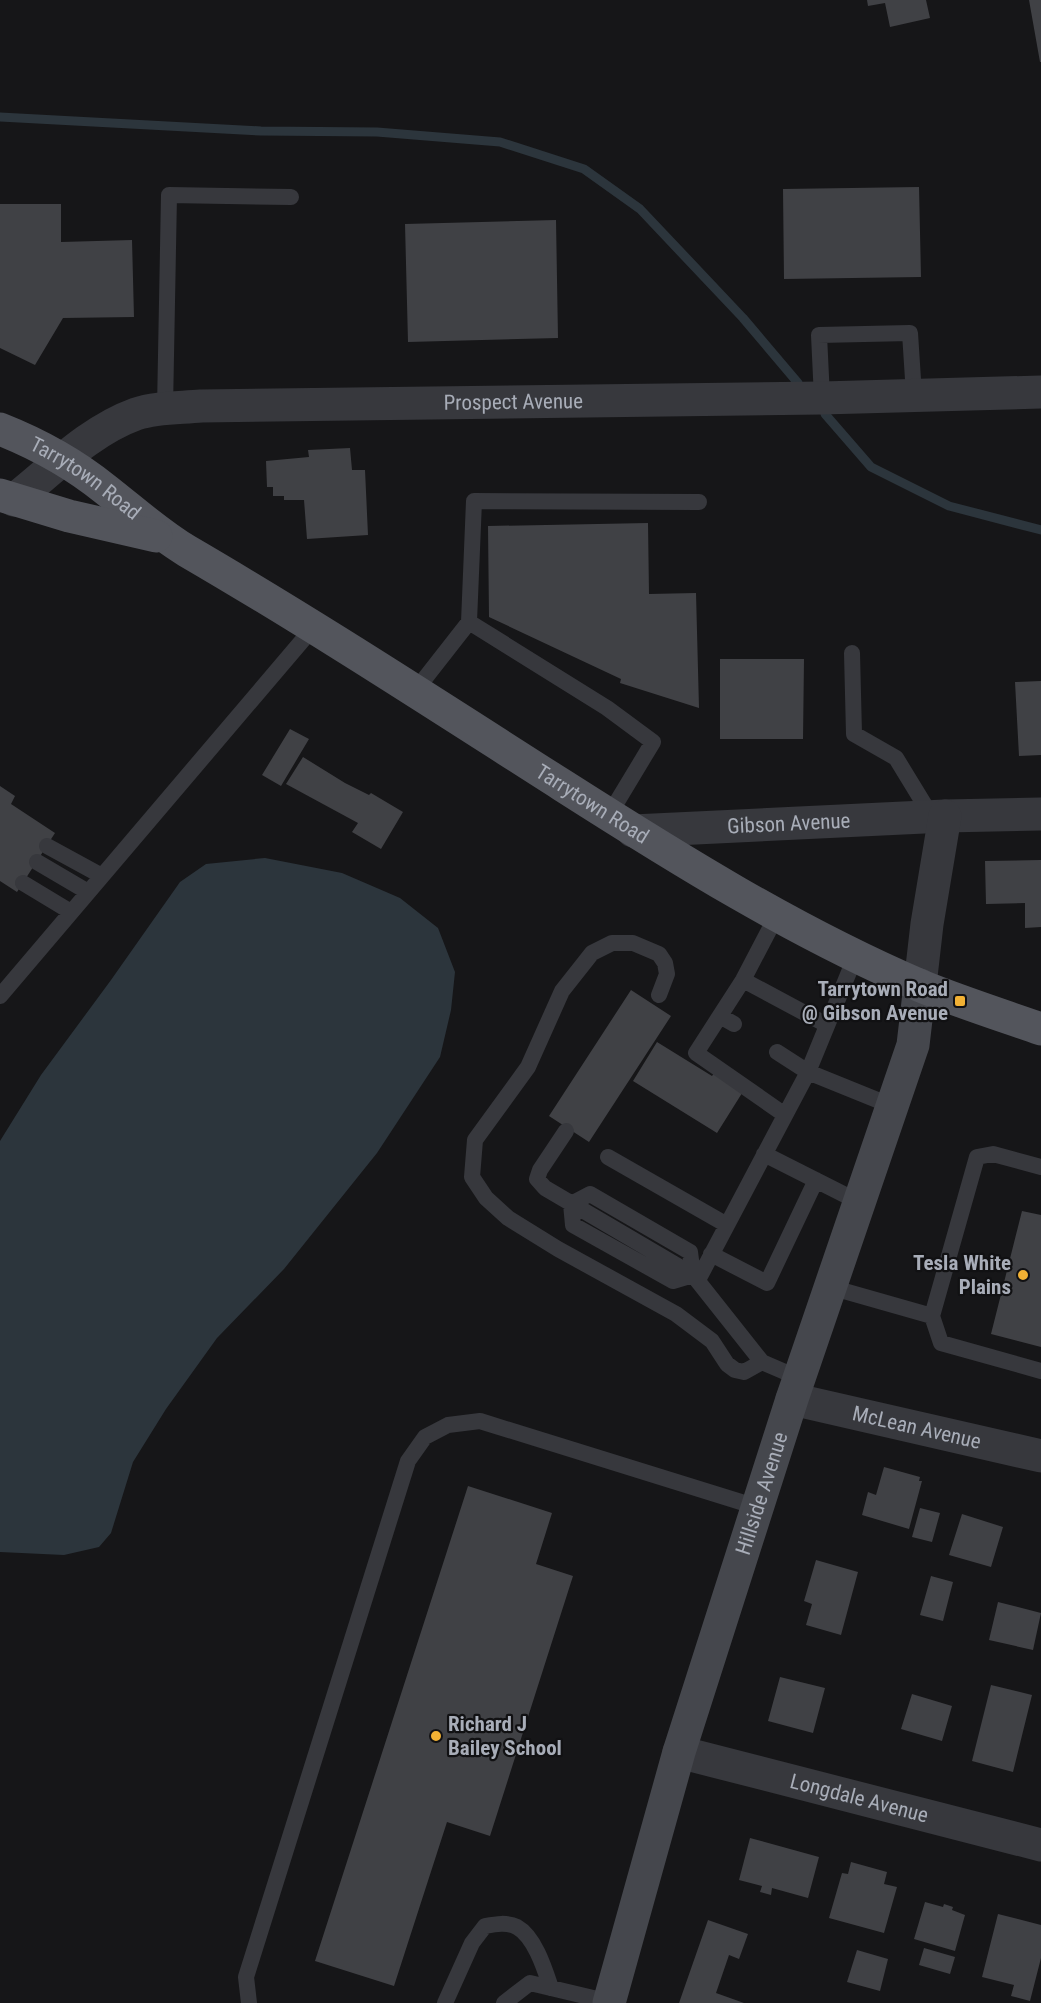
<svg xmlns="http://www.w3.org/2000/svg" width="1041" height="2003" font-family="'Roboto Condensed',sans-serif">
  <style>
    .water { fill: #2c353c }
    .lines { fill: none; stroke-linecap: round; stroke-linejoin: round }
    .stream { stroke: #2c353c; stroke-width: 9 }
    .building { fill: #404145 }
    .service { stroke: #37383d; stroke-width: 16 }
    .minor { stroke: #37383d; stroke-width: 33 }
    .secondary { stroke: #45474d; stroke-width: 33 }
    .primary { stroke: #53555c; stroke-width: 33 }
    .poi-dot { fill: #f2b134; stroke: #111113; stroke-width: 2 }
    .labels { text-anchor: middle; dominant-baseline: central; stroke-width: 4.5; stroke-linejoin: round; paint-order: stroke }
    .street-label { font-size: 21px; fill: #a8adb8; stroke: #111113 }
    .poi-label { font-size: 21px; font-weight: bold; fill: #a8adb8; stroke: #111113; text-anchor: end }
  </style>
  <rect width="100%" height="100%" fill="#161618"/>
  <path class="water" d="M265,858L342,873L400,898L438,928L455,972L451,1010L440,1057L377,1153L284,1269L217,1338L166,1409L133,1462L111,1533L99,1547L64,1555L0,1552V1141L41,1075L111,980L180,882L206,864Z"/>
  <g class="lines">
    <path class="stream" d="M0,117L261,131L377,132L500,142L584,169L640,209L743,318L798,383
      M825,414L871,467L949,506L1041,530"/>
  </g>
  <path class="building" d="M867,0H926L930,18L890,27L885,3L868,6Z
    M1029,0H1041V62H1040Z
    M919,187L921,277L784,279L783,189Z
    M0,204H61V242L132,240L134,317L63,318L35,365L0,348Z
    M556,220L558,338L408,342L405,224Z
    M350,448L352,470H365L368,535L307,539L304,500H284V496H273V487H267L266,461L309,457L308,450Z
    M648,523L649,594L696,593L699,708L620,683L621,679L489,617L488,526Z
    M720,659H804L803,739H720Z
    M1041,681V755L1019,756L1015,682Z
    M290,729L309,739L281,786L262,775Z
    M303,757L345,783L369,795L371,793L403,812L381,849L352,832L358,823L286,784Z
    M0,786L15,796L11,804L55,833L17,892L0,881Z
    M1041,860V927L1025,928V903L986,904L985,861Z
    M631,990L671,1016L589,1142L549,1116Z
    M657,1042L712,1076L715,1072L744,1090L717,1133L633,1081Z
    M1022,1211L1041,1215V1347L991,1334Z
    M884,1467L920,1477L919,1481H922L909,1529L862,1515L868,1492L876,1495Z
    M468,1486L552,1513L536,1564L573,1576L490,1836L447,1822L394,1986L315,1961Z
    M920,1508L940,1513L932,1542L912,1537Z
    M962,1514L1003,1527L991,1567L949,1555Z
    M816,1560L858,1572L841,1635L806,1625L812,1604L804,1601Z
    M931,1576L953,1582L943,1621L920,1615Z
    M998,1602L1041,1613L1033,1650L989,1640Z
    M780,1677L825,1688L813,1733L768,1721Z
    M991,1685L1032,1695L1013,1772L972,1761Z
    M912,1694L952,1706L942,1741L901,1729Z
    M750,1838L819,1857L808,1898L772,1888L771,1895L760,1892L762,1886L739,1880Z
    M851,1862L887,1872L884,1884L897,1887L884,1933L829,1918L842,1873L848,1874Z
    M925,1902L943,1907L944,1904L953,1907L952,1910L965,1915L955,1951L914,1939Z
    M998,1914L1041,1925V1958L1030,2001L1011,1996L1014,1985L982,1977Z
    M708,1920L748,1934L739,1959L729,1955L716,1993L744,2003H679Z
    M924,1948L955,1957L950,1974L919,1965Z
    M857,1950L888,1959L880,1991L847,1982Z"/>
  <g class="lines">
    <path class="service" d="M822,398L819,335L910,333L914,395
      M165,409L169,195L291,197
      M469,622L474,501L699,502
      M852,653L854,734L896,758L932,817
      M415,691L469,622L607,708L653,742L609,815
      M47,846L102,876
      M37,862L88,892
      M23,883L71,912
      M777,915L743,980L696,1053L785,1115
      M743,980L827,1025
      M659,995L667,974L665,963L659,954L633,943H612L592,953L562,991L528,1067L475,1140L472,1177L486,1198L508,1218L558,1249L676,1314L712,1341L727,1364L735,1370L744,1372L762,1362
      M0,996L313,628
      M720,1016L734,1024
      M777,1052L808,1072L856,955
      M566,1131L540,1170L537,1179L545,1188L693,1275L762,1362L799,1378
      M764,1154L859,1202
      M608,1157L727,1225
      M1041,1167L993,1154L977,1157L932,1316L941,1343L1041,1371
      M571,1204L590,1194L690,1252L693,1275
      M571,1204L573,1225L673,1281L693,1275
      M711,1254L767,1283L816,1180
      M698,1280L808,1072L892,1106
      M830,1287L932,1316
      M249,2003L246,1977L408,1461L425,1437L448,1425L480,1421L757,1507
      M445,2003L472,1943L485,1926C496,1924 507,1922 517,1927C535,1937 545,1970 551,1988
      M504,2003L530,1983L610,2002"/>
    <g class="minor">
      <path id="s1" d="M14,500C52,470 89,431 136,414C156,407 180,408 201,406L822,398L1041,392"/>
      <path id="s2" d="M633,831L945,816L1041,814"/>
      <path d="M920,985L927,924L945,816"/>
      <path id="s3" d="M792,1399L1041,1456"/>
      <path id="s4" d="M679,1752L1041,1845"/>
    </g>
    <path class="secondary" id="s5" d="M609,2003L679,1752L792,1399L913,1045L920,985"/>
    <g class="primary">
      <path id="s6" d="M0,429C38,444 74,464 105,489C132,510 157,533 187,551C314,625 438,706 562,785C678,859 795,932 921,986C960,1002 1001,1015 1041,1029"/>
      <path d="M0,495L69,516L156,536"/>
    </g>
  </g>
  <g class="poi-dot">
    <rect x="954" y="995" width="12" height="12" rx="3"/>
    <circle cx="1023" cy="1275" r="6"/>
    <circle cx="436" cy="1736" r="6"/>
  </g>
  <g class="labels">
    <g class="street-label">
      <text stroke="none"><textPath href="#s1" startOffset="528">Prospect Avenue</textPath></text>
      <text stroke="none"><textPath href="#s6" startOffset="99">Tarrytown Road</textPath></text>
      <text stroke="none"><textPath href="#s6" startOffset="702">Tarrytown Road</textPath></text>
      <text stroke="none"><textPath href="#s2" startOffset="156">Gibson Avenue</textPath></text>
      <text stroke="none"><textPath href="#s3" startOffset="128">McLean Avenue</textPath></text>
      <text stroke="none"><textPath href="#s5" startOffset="532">Hillside Avenue</textPath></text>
      <text stroke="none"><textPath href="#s4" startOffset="186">Longdale Avenue</textPath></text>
    </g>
    <g class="poi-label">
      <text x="948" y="989">Tarrytown Road<tspan x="948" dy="24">@ Gibson Avenue</tspan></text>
      <text x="1011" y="1263">Tesla White<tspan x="1011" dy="24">Plains</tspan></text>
      <text x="448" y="1724" text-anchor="start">Richard J<tspan x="448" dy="24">Bailey School</tspan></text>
    </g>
  </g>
</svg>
